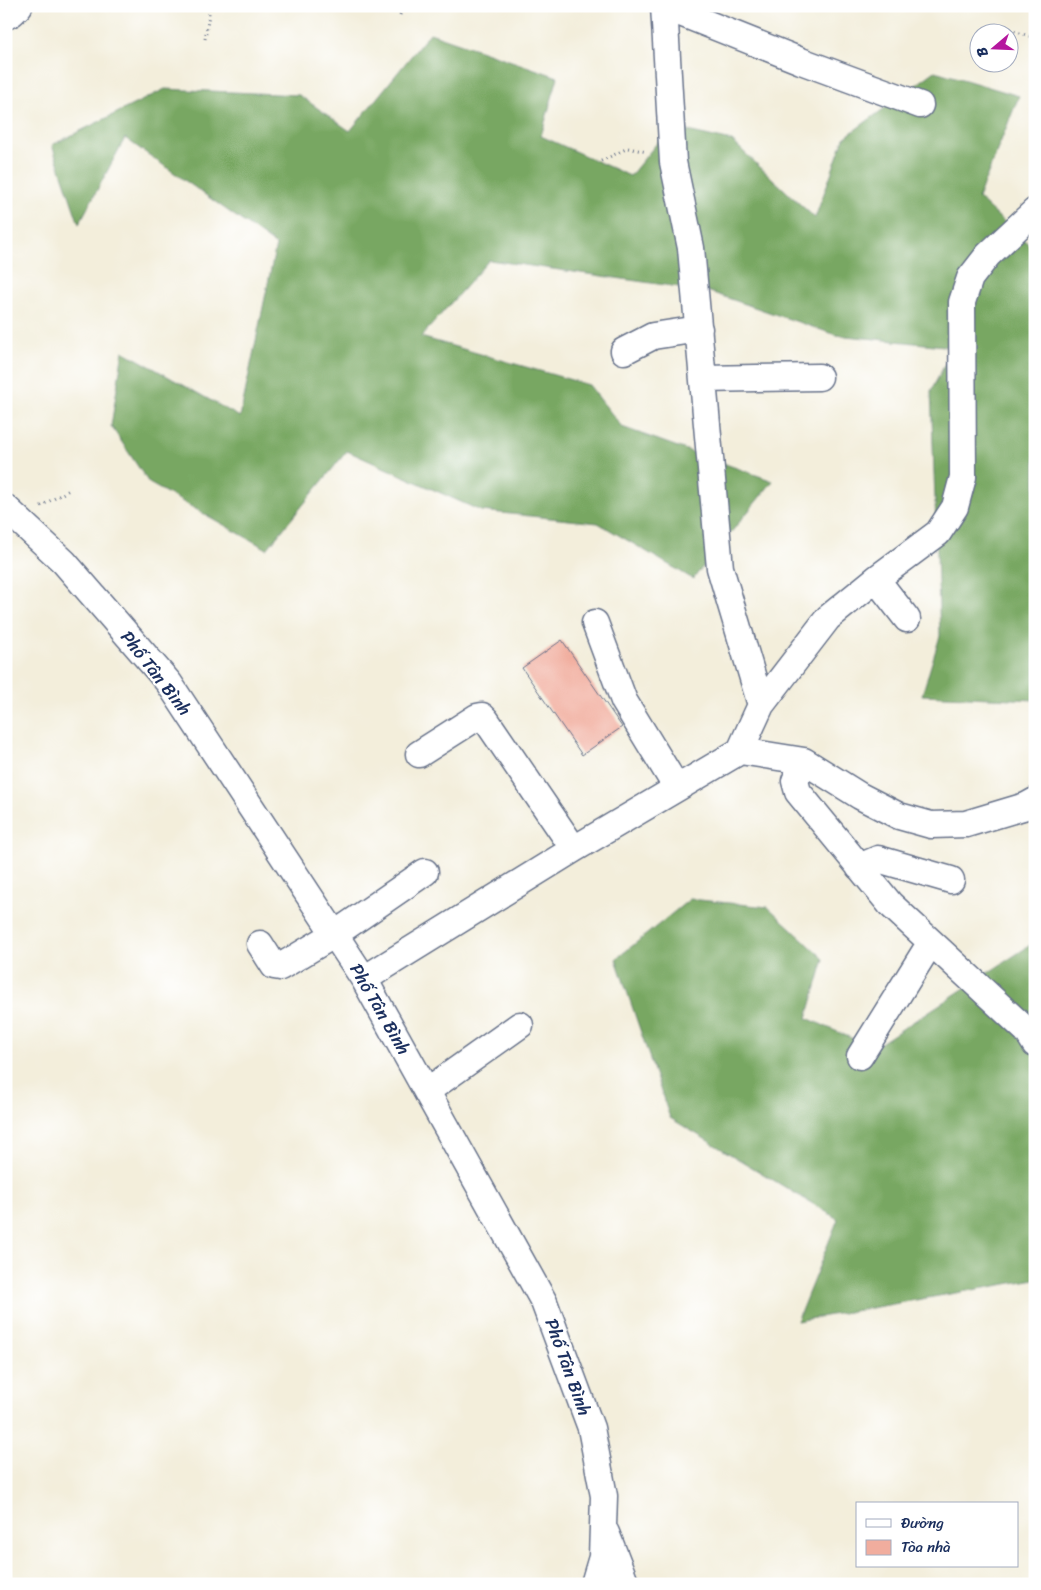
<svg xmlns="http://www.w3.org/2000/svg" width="1041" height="1590" font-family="Sriracha,sans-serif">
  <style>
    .forest { fill: #78a762; stroke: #4a6b60 }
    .building { fill: #f1ad9e }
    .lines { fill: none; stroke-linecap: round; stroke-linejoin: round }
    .minor-casing { stroke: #67728a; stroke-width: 29 }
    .path { stroke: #67728a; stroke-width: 3; stroke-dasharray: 1 4; stroke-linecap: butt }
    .minor { stroke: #fff; stroke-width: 26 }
    .labels { text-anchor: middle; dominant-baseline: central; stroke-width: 4.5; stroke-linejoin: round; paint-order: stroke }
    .street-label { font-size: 18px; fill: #1b2f5e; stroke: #fff }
  </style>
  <rect width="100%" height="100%" fill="#fff"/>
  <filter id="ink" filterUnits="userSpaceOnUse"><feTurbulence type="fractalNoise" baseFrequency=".02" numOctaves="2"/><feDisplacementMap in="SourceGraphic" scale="10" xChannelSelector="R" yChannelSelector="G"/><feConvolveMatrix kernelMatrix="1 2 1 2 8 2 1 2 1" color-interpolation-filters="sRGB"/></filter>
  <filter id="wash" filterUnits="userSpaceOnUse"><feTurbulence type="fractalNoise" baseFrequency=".0096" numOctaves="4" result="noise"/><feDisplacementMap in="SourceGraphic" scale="20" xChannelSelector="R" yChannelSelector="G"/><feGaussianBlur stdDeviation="1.12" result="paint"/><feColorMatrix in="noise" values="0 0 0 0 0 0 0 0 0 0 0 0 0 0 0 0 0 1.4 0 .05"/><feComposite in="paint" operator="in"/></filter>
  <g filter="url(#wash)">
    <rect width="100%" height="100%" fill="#f3eedb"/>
    <path class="forest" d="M430,33L558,77L541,136L630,176L670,127L732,141L815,218L844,138L935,71L1019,96L978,198L1035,250V700L922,695L940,636L931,391L954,347L836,335L707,291L489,260L421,337L589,385L622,427L773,481L693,579L598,523L481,511L347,451L267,549L149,483L111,426L123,351L240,417L276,245L125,138L79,224L52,145L165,89L299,95L350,131Z
      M690,899L768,907L824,959L807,1018L873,1048L1035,942V1279L797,1321L838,1219L670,1118L616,959Z"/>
    <g id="blocks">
      <path class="building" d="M562,640L622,727L582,755L522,668Z"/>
    </g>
  </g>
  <g filter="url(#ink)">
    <use href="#blocks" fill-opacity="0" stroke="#67728a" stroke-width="1"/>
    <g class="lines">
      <g class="minor-casing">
        <path id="minor" d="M663,6L801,61L920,105
          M664,6L673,162L691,248L720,568L761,705
          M6,16L12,13L19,6
          M624,351L653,336L699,329
          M703,379L819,377
          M6,508L64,562L169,683L364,979L544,1302L591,1428L604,1496L602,1557L594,1584
          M876,579L907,619
          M595,623L624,701L677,788
          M740,751L804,761L860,796L899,816L931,825L966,824L1026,806L1035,801
          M419,754L477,717L482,716L486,720L574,849
          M804,761L795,781L798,792L890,904L1027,1031L1035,1044
          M859,867L878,859L951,880
          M260,944L274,966L280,967L335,934L425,872
          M364,979L574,849L740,751L761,705L828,618L876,579L938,533L955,507L963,477L962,302L970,278L988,255L1035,211
          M860,1056L931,942
          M427,1091L520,1025
          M606,1533L626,1584"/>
      </g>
      <path class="path" d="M400,15L403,6
        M1005,28L1035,38
        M205,39L209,15V6
        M601,161L628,148L647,152
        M41,506L71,489"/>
      <use href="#minor" class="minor"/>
    </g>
  </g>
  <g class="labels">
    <g class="street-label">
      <text transform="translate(156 673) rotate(52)">Phố Tân Bình</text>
      <text transform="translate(380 1009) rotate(60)">Phố Tân Bình</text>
      <text transform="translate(568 1367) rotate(70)">Phố Tân Bình</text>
    </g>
  </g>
  <rect width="1041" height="1590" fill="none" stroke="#fff" stroke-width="25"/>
  <rect x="856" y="1502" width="162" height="65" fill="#ffffff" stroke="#a4acbf"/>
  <rect x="866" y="1519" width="25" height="8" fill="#ffffff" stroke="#a4acbf"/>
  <text x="901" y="1528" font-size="15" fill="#1b2f5e">Đường</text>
  <rect x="866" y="1540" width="25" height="15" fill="#f1ad9e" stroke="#a4acbf"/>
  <text x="901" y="1552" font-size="15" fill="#1b2f5e">Tòa nhà</text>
  <g transform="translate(994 48) rotate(251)"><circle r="24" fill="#ffffff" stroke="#a4acbf"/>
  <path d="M0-4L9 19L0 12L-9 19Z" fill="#b5179e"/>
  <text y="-8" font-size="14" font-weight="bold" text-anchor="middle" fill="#1b2f5e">B</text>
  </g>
</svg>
